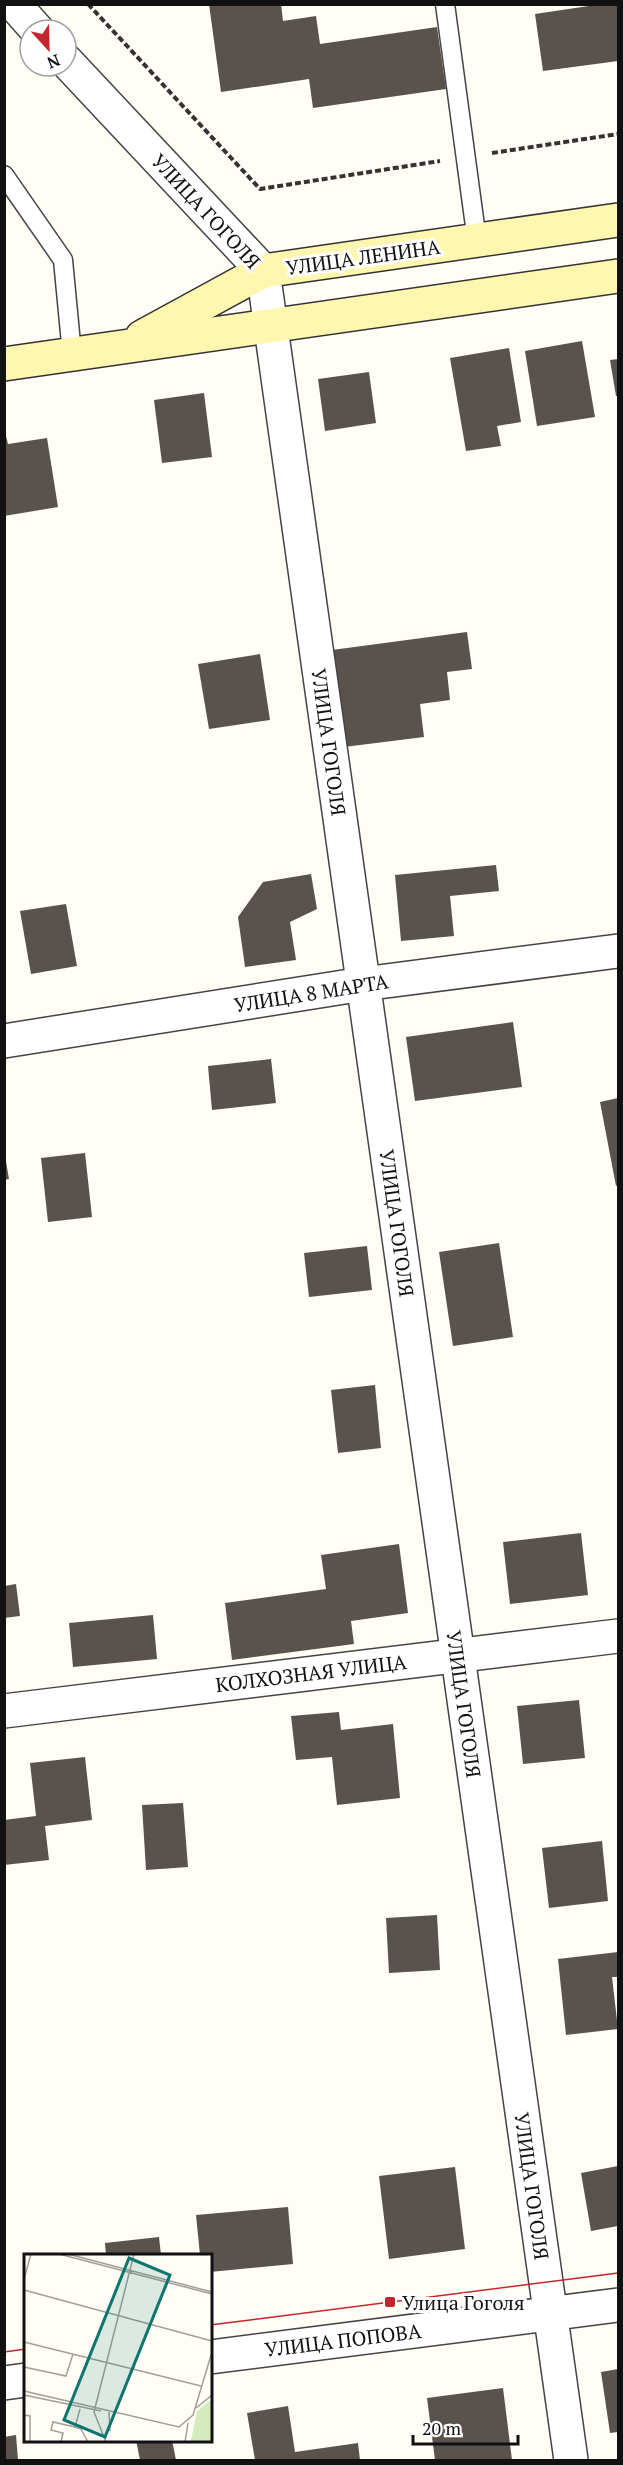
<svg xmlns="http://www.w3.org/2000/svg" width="623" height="2465" font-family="'PT Serif',serif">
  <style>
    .building { fill: #5a524d }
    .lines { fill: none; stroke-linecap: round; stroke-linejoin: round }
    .service-casing { stroke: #444; stroke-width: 21 }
    .minor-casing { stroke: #444; stroke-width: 36 }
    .secondary-casing { stroke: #333; stroke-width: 36 }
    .path { stroke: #333; stroke-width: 4; stroke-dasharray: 6 3; stroke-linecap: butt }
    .service { stroke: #fff; stroke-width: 18 }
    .minor { stroke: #fff; stroke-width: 33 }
    .secondary { stroke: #fff6b0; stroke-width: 33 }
    .tram { stroke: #c4262e; stroke-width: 1.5 }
    .poi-dot { fill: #c4262e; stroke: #fff; stroke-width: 2 }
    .labels { text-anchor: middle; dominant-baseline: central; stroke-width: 6; stroke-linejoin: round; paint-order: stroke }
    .street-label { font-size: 20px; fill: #111; stroke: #fff }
    .poi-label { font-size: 20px; fill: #111; stroke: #fff; text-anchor: start }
    .inset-road { fill: none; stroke: #a09f9a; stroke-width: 1.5 }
    .view { fill: #0f766e; fill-opacity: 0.15; stroke: #0f766e; stroke-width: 3 }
    .inset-edge { fill: none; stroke: #111; stroke-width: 3 }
  </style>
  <rect width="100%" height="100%" fill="#fffdf5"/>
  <path class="building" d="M209,4H281L283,21L316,16L320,44L437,27L446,89L313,108L309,79L221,92Z
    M602,4H618V61L543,71L535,14Z
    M582,341L595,417L537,426L525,351Z
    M509,348L521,422L497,426L501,446L466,451L450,358Z
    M618,359V396H616L610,360Z
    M369,372L376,423L325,431L318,379Z
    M204,393L212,457L162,463L154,400Z
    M4,428L8,444L47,438L58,507L4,516Z
    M467,632L472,669L447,672L450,700L420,704L424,737L344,747L332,650Z
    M260,654L270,720L209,729L198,664Z
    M496,865L499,891L450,896L454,936L401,941L395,875Z
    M311,874L317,909L290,922L296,960L245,967L238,917L263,882Z
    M66,904L77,966L31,974L20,911Z
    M513,1022L522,1087L415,1101L406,1037Z
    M271,1059L276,1103L212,1110L208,1066Z
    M618,1098V1185L616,1186L600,1102Z
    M4,1150L9,1179L4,1180Z
    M85,1153L92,1217L48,1222L41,1158Z
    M499,1243L513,1337L453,1346L439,1252Z
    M367,1246L372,1290L309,1297L304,1253Z
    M375,1385L381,1448L338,1453L331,1390Z
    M581,1533L588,1595L510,1604L503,1542Z
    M399,1544L408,1613L351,1621L354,1644L232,1660L225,1603L326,1589L321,1555Z
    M16,1584L20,1616L4,1618V1586Z
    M153,1615L157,1659L73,1667L69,1623Z
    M579,1700L585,1758L523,1764L517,1706Z
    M339,1712L341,1730L393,1724L400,1798L337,1805L332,1757L296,1760L291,1716Z
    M85,1757L92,1820L45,1826L49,1860L4,1865V1820L36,1816L30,1763Z
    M183,1803L188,1867L146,1870L142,1805Z
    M602,1841L608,1901L549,1908L542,1848Z
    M437,1915L440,1970L389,1973L386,1918Z
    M618,1952V1977H612L618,2029L566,2035L558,1959Z
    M618,2166V2226L591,2231L581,2173Z
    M455,2167L465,2249L389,2259L379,2176Z
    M288,2207L293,2264L210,2272V2255H200L196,2215Z
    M159,2237L161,2255H106L105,2243Z
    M618,2369V2432L610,2433L601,2372Z
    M503,2388L512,2460H435L427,2398Z
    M288,2406L295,2452L358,2443L360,2460H255L247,2413Z
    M16,2435L18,2460H4V2437Z
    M136,2440H172L176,2460H140Z"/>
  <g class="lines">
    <g class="service-casing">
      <path id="service" d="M445,4L477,241
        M4,175L63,260L72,354"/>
    </g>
    <g class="minor-casing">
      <path id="minor" d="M14,4L37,30
        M66,61L263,271L571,2460
        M4,1041L363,984L618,951
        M4,1711L618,1636
        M210,2357L618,2305
        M4,2383L26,2380"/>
    </g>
    <g class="secondary-casing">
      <path id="secondary" d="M142,337L263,271L618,220
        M4,364L618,276"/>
    </g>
    <path class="path" d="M88,4L260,189L440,161
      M492,153L618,134"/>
    <use href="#service" class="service"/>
    <use href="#minor" class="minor"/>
    <use href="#secondary" class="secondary"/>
    <path class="tram" d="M210,2325L618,2273
      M4,2352L26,2349"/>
  </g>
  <rect class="poi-dot" x="384" y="2296" width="12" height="12" rx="3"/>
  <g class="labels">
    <g class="street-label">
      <text transform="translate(206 211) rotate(47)">УЛИЦА ГОГОЛЯ</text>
      <text transform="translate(363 257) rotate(-8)">УЛИЦА ЛЕНИНА</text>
      <text transform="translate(329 742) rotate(82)">УЛИЦА ГОГОЛЯ</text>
      <text transform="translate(311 993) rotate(-9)">УЛИЦА 8 МАРТА</text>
      <text transform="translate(397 1223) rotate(82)">УЛИЦА ГОГОЛЯ</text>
      <text transform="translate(311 1673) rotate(-7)">КОЛХОЗНАЯ УЛИЦА</text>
      <text transform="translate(464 1704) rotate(82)">УЛИЦА ГОГОЛЯ</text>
      <text transform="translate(532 2186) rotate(82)">УЛИЦА ГОГОЛЯ</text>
      <text transform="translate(343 2340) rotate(-7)">УЛИЦА ПОПОВА</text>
    </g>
    <g class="poi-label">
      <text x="402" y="2302">Улица Гоголя</text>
    </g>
  </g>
  <g transform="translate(24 2254)">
    <rect width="188" height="188" fill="#fffdf5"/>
    <path d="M187,146V187H167L173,157Z" fill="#d5ebbd"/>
    <path class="inset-road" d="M35,0L188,40M44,0L188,38M0,25L7,0M0,36L188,87M0,88L177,132M0,113L42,122L49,100M0,137L155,173L169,161L188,98M0,141L77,157M172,154L188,141M56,155L51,173L57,175L64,188M85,158L86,177M0,161L6,162V188M37,188L39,179L27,176L29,168L51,173M82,188L70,158L110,0M161,188L164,169"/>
    <path class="view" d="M105,4L146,21L81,183L40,166Z"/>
    <rect width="188" height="188" class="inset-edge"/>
  </g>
  <rect width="623" height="2465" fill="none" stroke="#111111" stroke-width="12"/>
  <g transform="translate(48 48) rotate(158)"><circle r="28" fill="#ffffff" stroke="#a0a0a0" stroke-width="1.5"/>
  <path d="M0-4.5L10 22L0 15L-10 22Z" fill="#c4262e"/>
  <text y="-9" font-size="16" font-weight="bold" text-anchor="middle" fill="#111111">N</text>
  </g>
  <path d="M413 2435v9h105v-9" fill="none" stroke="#111111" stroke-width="3"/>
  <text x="422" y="2435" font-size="18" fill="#111111" stroke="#ffffff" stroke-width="4.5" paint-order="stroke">20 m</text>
</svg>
